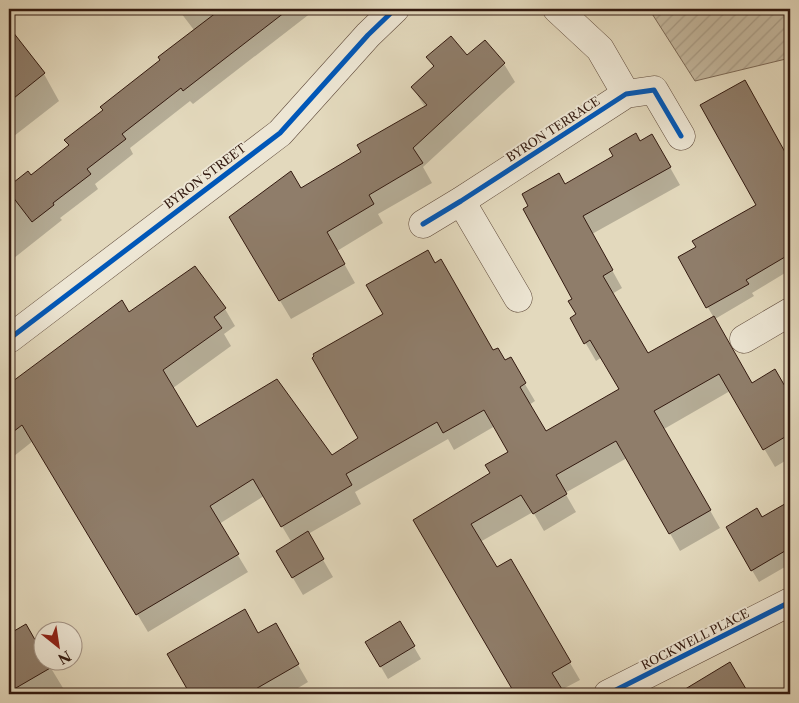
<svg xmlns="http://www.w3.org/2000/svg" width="799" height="703" font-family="'Libre Caslon Text',serif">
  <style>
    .garden { fill: url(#garden-furrows); stroke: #7c6a58 }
    .shadow { fill: #0003 }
    .building { fill: #8f7d6a; stroke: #331a10 }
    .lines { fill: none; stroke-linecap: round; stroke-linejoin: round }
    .street-casing { stroke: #5f4a3b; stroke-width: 29 }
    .street { stroke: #ede6d4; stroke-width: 28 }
    .cycleway-casing { stroke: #ede6d4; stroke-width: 8 }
    .cycleway { stroke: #0057b8; stroke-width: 5 }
    .labels { text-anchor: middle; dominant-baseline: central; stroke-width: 4; stroke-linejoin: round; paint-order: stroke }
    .street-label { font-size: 12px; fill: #331a10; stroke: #ede6d4 }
  </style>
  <defs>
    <pattern id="garden-furrows" width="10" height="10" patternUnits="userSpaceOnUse" patternTransform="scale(1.25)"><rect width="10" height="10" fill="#c5b9a0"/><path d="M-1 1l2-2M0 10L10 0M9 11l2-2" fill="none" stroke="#aa9e89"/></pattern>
  </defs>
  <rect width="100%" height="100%" fill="#e3d9bd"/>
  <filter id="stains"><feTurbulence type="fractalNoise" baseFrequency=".004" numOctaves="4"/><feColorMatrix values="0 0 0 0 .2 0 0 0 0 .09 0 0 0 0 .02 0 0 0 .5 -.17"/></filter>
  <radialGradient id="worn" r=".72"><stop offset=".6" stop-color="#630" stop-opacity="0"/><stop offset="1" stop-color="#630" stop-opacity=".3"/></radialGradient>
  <path class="garden" d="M649,9H790V58L695,81Z"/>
  <path class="shadow" d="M178,9H316L193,104L190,101L130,148L133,154L95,184L98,189L60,218L62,220L9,262V187L28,173L31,176L70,146L66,140L104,111L194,30Z
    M605,9H613L608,12Z
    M710,9H732L712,13Z
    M13,34L44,74L59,101L14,136L9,129V37Z
    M485,42L504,64L515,82L423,167L432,183L378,214L383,223L337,251L355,283L291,319L241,236L300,190L363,153L425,107L412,87L434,68L428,58L467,57Z
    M744,81L790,163V270L752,293L754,296L715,319L752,384L783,385L789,381L790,384V458L775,467L730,391L664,429L720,528L680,551L627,458L565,493L576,512L544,531L533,512L480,542L496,568L510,560L580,680L561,690L564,694H511L509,691L513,688L414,520L491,474L510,452L495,426L454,450L448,439L355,492L361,504L308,534L333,577L303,595L277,551L292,543L264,496L219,524L248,572L148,632L33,441L9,460V385L121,302L129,314L225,309L235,326L224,334L231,346L173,388L197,429L332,457L493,352L504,362L510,359L535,401L529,405L545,432L620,390L602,357L596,361L571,318L577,315L574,299L565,186L652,136L680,185L592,234L622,288L612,294L647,355L714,318L679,258L698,247L758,206Z
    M9,263L15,273L9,277Z
    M790,502V564L759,582L727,528L762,518Z
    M400,623L421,659L388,679L367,643Z
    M275,625L308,682L288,694H192L169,654L258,635Z
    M25,626L42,654V660H46L63,688L53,694H9V635Z
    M730,664L748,694H679Z"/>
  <path class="building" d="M221,9H289L183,91L181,88L122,134L126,139L87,169L91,174L53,203L54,205L32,222L9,192V186L28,171L31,175L69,145L64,140L103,110L100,107L160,60L158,57Z
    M9,27L45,73L9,102Z
    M451,36L467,55L485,40L505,63L413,148L423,163L369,195L374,204L327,232L345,264L279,301L229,217L291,171L301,188L361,152L357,145L427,105L411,87L434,66L426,57Z
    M745,80L790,161V254L746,280L749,284L706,308L678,257L696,247L692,241L756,205L700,105Z
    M636,133L640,141L652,134L671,167L583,216L613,270L603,276L648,353L714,316L752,383L775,369L790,395V434L763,450L719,374L654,411L711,510L669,534L616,441L556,475L567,494L533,514L521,495L471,524L497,567L511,559L571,662L552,673L565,694H515L413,520L490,473L485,465L508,452L484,410L443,433L437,422L346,474L352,485L281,527L253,479L210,506L239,554L136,615L22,425L9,435V384L122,300L129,312L195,266L226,308L214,317L222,328L163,370L197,427L277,379L332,455L358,438L312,358L314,356L313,354L383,314L366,285L428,250L435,263L441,259L493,350L498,348L505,360L511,357L526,383L520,387L546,431L619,389L590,340L584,344L570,318L576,314L568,301L572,299L523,209L528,206L522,194L559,173L565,184L613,156L609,149Z
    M790,501V548L751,571L726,527L757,508L762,517Z
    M308,531L324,559L292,578L276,551Z
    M245,609L258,633L276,623L299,664L247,694H190L167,654Z
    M400,621L415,646L380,667L365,642Z
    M26,624L42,652V660H48L52,667L9,692V634Z
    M730,662L749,694H677Z"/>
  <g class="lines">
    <g class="street-casing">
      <path id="street" d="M557,9L600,49L626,94
        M461,201L518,298
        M423,224L461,201L626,94L654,90L681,136
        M9,339L280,133L368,35L395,9
        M744,339L790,312
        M608,694L790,602"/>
    </g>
    <use href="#street" class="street"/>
    <g class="cycleway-casing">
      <path id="cycleway" d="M423,224L461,201L626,94L654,90L681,136
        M9,339L280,133L368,35L395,9
        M608,694L790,602"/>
    </g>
    <use href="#cycleway" class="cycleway"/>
  </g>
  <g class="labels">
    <g class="street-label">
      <text transform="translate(553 129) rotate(-33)">BYRON TERRACE</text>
      <text transform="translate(205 176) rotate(-37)">BYRON STREET</text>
      <text transform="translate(695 639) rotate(-27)">ROCKWELL PLACE</text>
    </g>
  </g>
  <rect width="799" height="703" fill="none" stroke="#e3d9bd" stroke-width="30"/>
  <rect x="10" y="10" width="779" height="683" fill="none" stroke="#331a10" stroke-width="2.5"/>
  <rect x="15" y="15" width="769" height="673" fill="none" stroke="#331a10"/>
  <g transform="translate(58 646) rotate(150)"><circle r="24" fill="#ede6d4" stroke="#a39486"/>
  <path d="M0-4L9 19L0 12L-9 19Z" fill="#8f2418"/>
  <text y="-8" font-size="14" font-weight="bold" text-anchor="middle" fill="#331a10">N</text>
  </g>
  <rect width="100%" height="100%" filter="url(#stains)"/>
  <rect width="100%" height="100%" fill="url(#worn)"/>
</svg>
